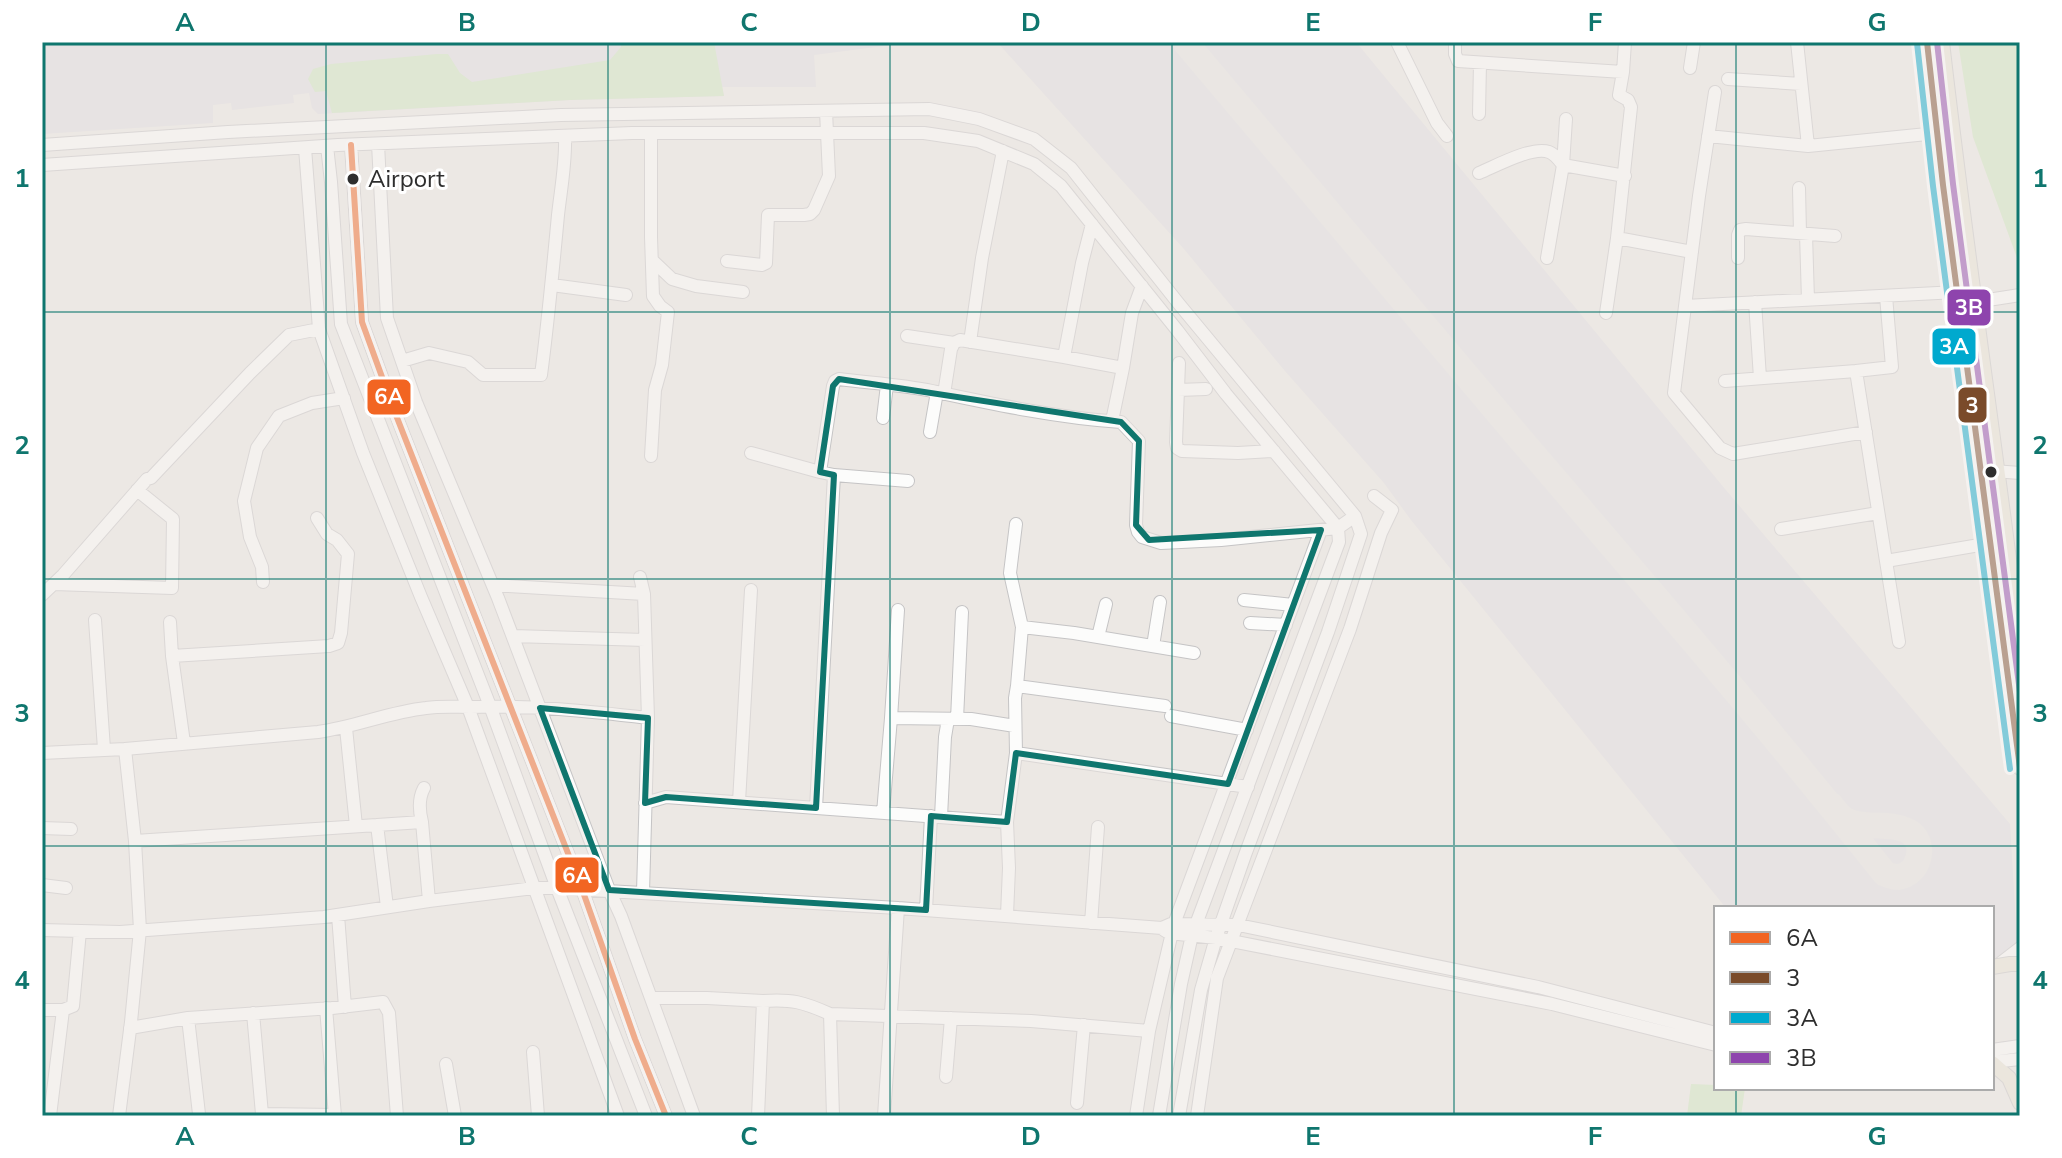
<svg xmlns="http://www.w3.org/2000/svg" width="2062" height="1158" font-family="'Nunito Sans',sans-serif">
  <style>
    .airport { fill: #dfdee2 }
    .green { fill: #cee6be }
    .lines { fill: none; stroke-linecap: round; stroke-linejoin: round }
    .taxiway { stroke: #e6e4e2; stroke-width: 26 }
    .minor-casing { stroke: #c5c4c5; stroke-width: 14 }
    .major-casing { stroke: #c6c5c4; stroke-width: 16 }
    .minor { stroke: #fcfcfb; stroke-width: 12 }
    .major { stroke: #e8e4d6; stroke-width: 14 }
    .major-bridge-casing { stroke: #c6c5c4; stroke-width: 16; stroke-linecap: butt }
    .major-bridge { stroke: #e8e4d6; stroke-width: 14 }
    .bus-1-casing { stroke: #fff; stroke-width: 12 }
    .bus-2-casing { stroke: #fff; stroke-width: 12 }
    .bus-3-casing { stroke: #fff; stroke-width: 12 }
    .bus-4-casing { stroke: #fff; stroke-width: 12 }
    .bus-1 { stroke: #f26522; stroke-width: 6 }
    .bus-2 { stroke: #7a4b2a; stroke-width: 6 }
    .bus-3 { stroke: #00a9ce; stroke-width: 6 }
    .bus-4 { stroke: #8e44ad; stroke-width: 6 }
    .marked { fill: none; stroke: #0f766e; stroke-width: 6; stroke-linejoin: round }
    .grid { fill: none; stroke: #0f766e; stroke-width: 2; stroke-opacity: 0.55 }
    .bus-dot { fill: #2e2e2e; stroke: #fff; stroke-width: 3 }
    .labels { text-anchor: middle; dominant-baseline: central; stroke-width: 6; stroke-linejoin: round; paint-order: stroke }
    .bus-label { font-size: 24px; fill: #2e2e2e; stroke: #fff; text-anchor: start }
    .line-badge { stroke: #fff; stroke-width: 3 }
    .badge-label { font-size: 22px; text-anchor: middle; font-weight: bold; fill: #fff }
    .neatline { fill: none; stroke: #0f766e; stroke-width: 3 }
    .grid-label { font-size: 26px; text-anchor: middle; font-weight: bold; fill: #0f766e }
  </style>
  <rect width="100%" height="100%" fill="#ece8e4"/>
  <path class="airport" d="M42,42H914L814,55L816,87H722L724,96L570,100L318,114L312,108L309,93L293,95L294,103L232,110L231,103L213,105V123L42,134Z
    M997,42H1356L1725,489L2010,824L2017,943L1992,962V908H1726L1411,520L1384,483L1285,371L1184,249Z"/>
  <path class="green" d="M621,42H714L724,96L570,100L332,113L326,91L315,92L308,79L313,69L331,64L437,54H448L460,73L472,82L610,60L621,47Z
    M1958,42H2020V266L1973,137Z
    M1691,1084L1716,1085V1088H1745L1741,1116H1687Z"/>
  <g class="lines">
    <path class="taxiway" d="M1185,42C1295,173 1405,304 1516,434C1641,580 1766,724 1885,874C1889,875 1893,877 1898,877C1918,875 1927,846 1911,833C1893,820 1861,831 1844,819C1839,816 1835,810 1831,805"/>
    <g class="minor-casing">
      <path id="minor" d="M1397,42L1437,123L1447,136
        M1455,42V54L1458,61L1623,72L1625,42
        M1797,42L1808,146
        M1690,68L1694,42
        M1728,79L1801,84
        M1715,92L1699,196L1674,393L1720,448L1733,454L1866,432
        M1479,114L1480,63
        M1708,136L1808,146L1937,133
        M378,144L387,318L416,402L498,598L609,890L621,916L694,1116
        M42,145L228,132L561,115L929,109L979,119L1034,139L1071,168L1179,304L1355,516L1361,534L1328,632L1245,855L1216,938L1201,990L1179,1116
        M351,145L362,322L394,410L582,889L635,1039L666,1116
        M327,146L331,182L341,324L490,706L557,888L646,1116
        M305,148L319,329L363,453L421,597L468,707L618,1116
        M42,165L338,145L632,133H924L978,141L1034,164L1061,186L1177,330L1226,394L1338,528L1339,542L1192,935L1181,984L1159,1116
        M1563,165L1566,119
        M1479,173C1496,166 1532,146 1549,152C1555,154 1559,160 1563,165
        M1799,188L1800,233
        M1092,224L1082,263L1064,357L1123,368L1132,313L1142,286
        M1806,234L1808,300
        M1617,238L1631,107L1628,100L1619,95L1623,72
        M1547,258L1563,165L1625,176
        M1738,258V235L1740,230L1746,229L1835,236
        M652,260L672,279L696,286L743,292
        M727,261L762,265L766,263L768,215H804L810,214L814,210L829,176L826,111
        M552,285L626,295
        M1755,302L1760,378
        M1975,302L2020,295
        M1685,306L1957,292
        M1606,313L1617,238L1692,252
        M907,336L954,343
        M970,342L982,258L1003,151
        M402,361L429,353L468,362L483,375H541C548,322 553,269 558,215C561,188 566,163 565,136
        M1179,363L1176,442L1177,448L1182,451L1238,453L1274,451
        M1856,371L1892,367L1886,296
        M1725,381L1856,371L1886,561
        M1178,390L1206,389
        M944,394L951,349L954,343L960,340L1064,357
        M883,418L887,385
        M1112,421L1123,368
        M930,432L937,392
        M751,453L820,472
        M651,456L655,390L662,365L668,312L660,306L653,296L651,237V133
        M1980,470L2020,473
        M908,481L834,475L820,472L833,386L835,381L839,379C870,383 902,385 932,391C993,404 1058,418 1121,422L1139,441L1136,525L1138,532L1142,537L1161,543L1221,540L1338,528L1355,516
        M1016,524L1010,573L1022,627L1017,686
        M1781,529L1878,513
        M640,577L644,594L648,718L643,892
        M263,582L262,567L250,537L244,501L257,448L279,416L312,403L344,398
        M54,584L172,588L173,519L137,490
        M493,585L644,594
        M42,595L63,575L147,479L151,478L250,373L289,335L319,329
        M1244,600L1293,605
        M95,620L104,749
        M170,622L172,656
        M1250,623L1286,625
        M1022,627L1074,633L1194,653
        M513,636L645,640
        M1098,637L1106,604
        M1899,642L1886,561L1991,543
        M1153,646L1160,602
        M1171,716L1247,730
        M891,718L898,610
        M957,719L962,612
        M346,728L356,826
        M184,743L172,656L329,646L338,643L341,633L348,554L337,540L327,534L317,518
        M42,753L125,749L318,732C355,727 389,712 426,708C441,706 455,707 470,707C530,705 588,711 648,718
        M1016,753L1015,698L1017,686L1165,706
        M739,802L751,590
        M645,803L666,797L1007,822L1009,868L1007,915
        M816,808L834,475
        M883,813L891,718L971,719L1015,726
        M941,817L945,737L948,719
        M422,822C419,810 418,799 424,788
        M1007,822L1016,753L1248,787
        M377,825L422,822L429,901
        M42,828L71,829
        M135,841L377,825L387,907
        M42,885L66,888
        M926,910L931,816
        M338,915L345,1007
        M1091,923L1098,827
        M42,930L120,932L324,917L429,901L534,888H557L898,908L1162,928L1171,924L1239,925L1248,927L1538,987L1716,1033
        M1164,930L1169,933L1216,938L1552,1004L1716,1045
        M1998,965L2020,948
        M651,998H707L763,1001
        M326,1008L335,1116
        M42,1010H63
        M253,1013L262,1114L335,1115
        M830,1014L1031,1021L1149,1031
        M130,1028L188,1018
        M1992,1050L2020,1046
        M533,1052L538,1116
        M1992,1062L2020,1059
        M446,1064L455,1116
        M946,1077L951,1018
        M1077,1103L1084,1025
        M199,1114L188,1018L332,1008L383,1002L389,1013L397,1116
        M50,1116L63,1010L73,1006L80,931
        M119,1116L131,1022L140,930L135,841L125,749
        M758,1116L763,1001C792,999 803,1002 830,1014L833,1116
        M884,1116L898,908
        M1136,1116L1149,1031L1174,924L1321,530
        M1197,1116L1217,978L1350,629L1381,533L1392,510L1374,496"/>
    </g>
    <g class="major-casing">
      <path id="major" d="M1927,42L1943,185L2020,768
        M1942,42C1965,243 1995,444 2020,645
        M1992,1063L2009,1078L2020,1103"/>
    </g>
    <use href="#minor" class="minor"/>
    <use href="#major" class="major"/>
    <g class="major-bridge-casing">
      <path id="major-bridge" d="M1992,967L2010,964H2020"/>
    </g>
    <use href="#major-bridge" class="major-bridge"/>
    <g class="bus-1-casing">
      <path id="bus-1" d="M351,145L362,322L394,410L582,889L635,1039L666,1116"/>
    </g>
    <g class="bus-2-casing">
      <path id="bus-2" d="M1927,42L1943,185L2020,768"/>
    </g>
    <g class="bus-3-casing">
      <path id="bus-3" d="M1917,43L1933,186L2010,769"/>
    </g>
    <g class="bus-4-casing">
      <path id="bus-4" d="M1937,42L1953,184L2020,692"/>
    </g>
    <use href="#bus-1" class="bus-1"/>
    <use href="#bus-2" class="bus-2"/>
    <use href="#bus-3" class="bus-3"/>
    <use href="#bus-4" class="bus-4"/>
  </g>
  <path d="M0 0H2062V1158H0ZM839,379L1121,422L1139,441L1136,525L1149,540L1321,530L1228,784L1016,753L1007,822L931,816L926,910L609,890L540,708L648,718L645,803L666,797L816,808L834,475L820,472L833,386Z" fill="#ece8e4" fill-opacity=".55" fill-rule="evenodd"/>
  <path class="marked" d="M839,379L1121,422L1139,441L1136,525L1149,540L1321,530L1228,784L1016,753L1007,822L931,816L926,910L609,890L540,708L648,718L645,803L666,797L816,808L834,475L820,472L833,386Z"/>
  <path class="grid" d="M326,42V1116M608,42V1116M890,42V1116M1172,42V1116M1454,42V1116M1736,42V908M42,312H2020M42,579H2020M42,846H2020M1736,1088V1116"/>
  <g class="bus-dot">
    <circle cx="353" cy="179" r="7"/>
    <circle cx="1991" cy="472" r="7"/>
  </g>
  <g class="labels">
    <g class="bus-label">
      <text x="368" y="179">Airport</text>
    </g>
  </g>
  <g class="line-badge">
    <rect x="1946" y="288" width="46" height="39" rx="8" fill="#8e44ad"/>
    <rect x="1931" y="327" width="46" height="39" rx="8" fill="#00a9ce"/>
    <rect x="366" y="378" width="46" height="38" rx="8" fill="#f26522"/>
    <rect x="1957" y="386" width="31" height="38" rx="8" fill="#7a4b2a"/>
    <rect x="554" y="856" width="46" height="38" rx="8" fill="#f26522"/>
  </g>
  <g class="badge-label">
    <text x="1969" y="315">3B</text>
    <text x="1954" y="354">3A</text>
    <text x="389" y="404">6A</text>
    <text x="1972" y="413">3</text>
    <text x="577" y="883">6A</text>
  </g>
  <rect width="2062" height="1158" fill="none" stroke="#ffffff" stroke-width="88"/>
  <rect x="1714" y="906" width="280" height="184" fill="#ffffff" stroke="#ababab" stroke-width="2"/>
  <rect x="1730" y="932" width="40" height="12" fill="#f26522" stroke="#ababab" stroke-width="2"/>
  <text x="1786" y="946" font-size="24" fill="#2e2e2e">6A</text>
  <rect x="1730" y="972" width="40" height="12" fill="#7a4b2a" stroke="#ababab" stroke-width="2"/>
  <text x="1786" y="986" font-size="24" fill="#2e2e2e">3</text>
  <rect x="1730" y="1012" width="40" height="12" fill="#00a9ce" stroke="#ababab" stroke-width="2"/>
  <text x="1786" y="1026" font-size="24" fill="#2e2e2e">3A</text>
  <rect x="1730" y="1052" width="40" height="12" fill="#8e44ad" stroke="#ababab" stroke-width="2"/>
  <text x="1786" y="1066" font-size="24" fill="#2e2e2e">3B</text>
  <rect x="44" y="44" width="1974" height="1070" class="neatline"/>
  <g class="grid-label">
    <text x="185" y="31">A</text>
    <text x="467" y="31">B</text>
    <text x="749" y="31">C</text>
    <text x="1031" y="31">D</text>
    <text x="1313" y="31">E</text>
    <text x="1595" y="31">F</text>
    <text x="1877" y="31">G</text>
    <text x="22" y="187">1</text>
    <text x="2040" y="187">1</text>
    <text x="22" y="454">2</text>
    <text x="2040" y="454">2</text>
    <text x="22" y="722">3</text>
    <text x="2040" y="722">3</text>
    <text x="22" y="989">4</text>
    <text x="2040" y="989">4</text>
    <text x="185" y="1145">A</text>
    <text x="467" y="1145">B</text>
    <text x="749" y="1145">C</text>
    <text x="1031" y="1145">D</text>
    <text x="1313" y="1145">E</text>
    <text x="1595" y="1145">F</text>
    <text x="1877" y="1145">G</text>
  </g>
</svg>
